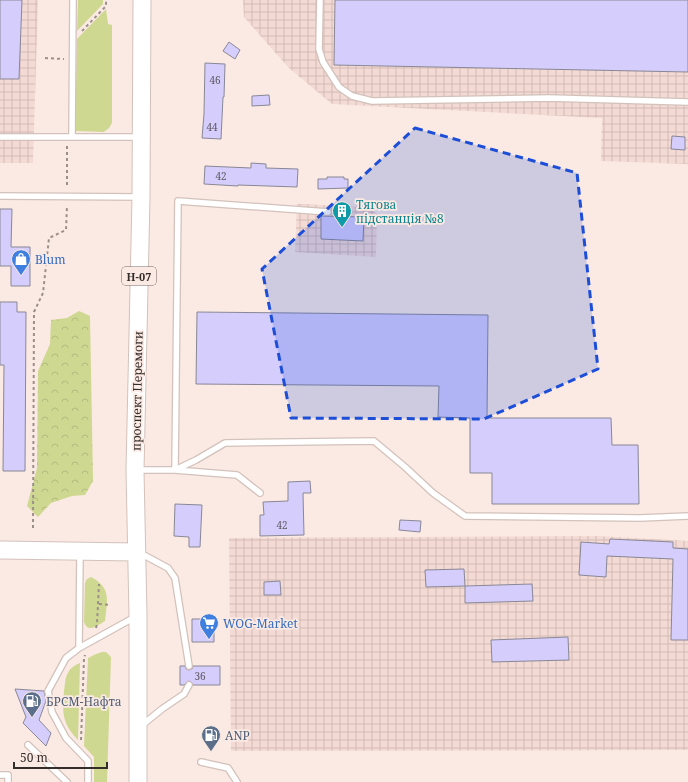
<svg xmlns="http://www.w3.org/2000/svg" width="688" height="782" font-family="'Noto Serif',serif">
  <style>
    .industrial { fill: url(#industrial-grid) }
    .grass { fill: #cfd891 }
    .forest { fill: url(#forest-crowns) }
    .building { fill: #d5cefc; stroke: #898795 }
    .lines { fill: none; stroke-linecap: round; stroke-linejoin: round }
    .lane-casing { stroke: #d2c2bb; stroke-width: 8 }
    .primary-casing { stroke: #d2c2bb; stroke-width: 19 }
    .path { stroke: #9b8f8a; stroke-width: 2; stroke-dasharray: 3 3; stroke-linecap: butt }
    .lane { stroke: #fff; stroke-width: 5.5 }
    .primary { stroke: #fff; stroke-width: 17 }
    .marked { fill: #1d4ed8; fill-opacity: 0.2; stroke: #1d4ed8; stroke-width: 3; stroke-dasharray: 8 5; stroke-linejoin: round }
    .labels { text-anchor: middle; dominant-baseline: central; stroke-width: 3.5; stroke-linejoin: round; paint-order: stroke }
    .number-label { font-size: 10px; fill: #5c565f }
    .shield { fill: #fbeae3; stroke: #706662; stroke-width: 1 }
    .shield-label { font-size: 11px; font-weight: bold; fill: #342e2b }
    .culture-label { font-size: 12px; fill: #0d838f; stroke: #fbeae3; text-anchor: start }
    .shop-label { font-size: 12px; fill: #366cbe; stroke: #fbeae3; text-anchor: start }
    .street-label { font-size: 12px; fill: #342e2b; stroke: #fbeae3 }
    .service-label { font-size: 12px; fill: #4e5e75; stroke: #fbeae3; text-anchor: start }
  </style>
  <defs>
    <pattern id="industrial-grid" width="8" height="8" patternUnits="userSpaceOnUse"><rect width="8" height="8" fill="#f4dad4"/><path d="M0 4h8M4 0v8" fill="none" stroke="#d2bbb6"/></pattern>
    <pattern id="forest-crowns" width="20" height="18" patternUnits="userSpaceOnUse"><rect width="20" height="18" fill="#cfd891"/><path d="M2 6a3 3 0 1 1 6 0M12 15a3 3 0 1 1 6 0" fill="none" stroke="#b2ba7d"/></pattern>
  </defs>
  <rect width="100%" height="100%" fill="#fbeae3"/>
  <path class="industrial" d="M0,0H38L33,163H0Z
    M243,0H688V164L601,161L602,118L332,104L289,68L265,41L244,17Z
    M297,204L371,207L377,215L376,257L295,252Z
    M597,536L688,541V750L231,751L229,538Z"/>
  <path class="grass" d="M78,0H103V4L77,31Z
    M106,9L108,24L112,25V123L109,128L104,132L75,131L77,39Z
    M91,577C112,588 107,601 105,621C98,625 88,634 84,622L85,583L87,579Z
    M102,652H106L111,657L107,782H94V757L84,746L88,658L96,654Z
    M80,663L78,740C62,724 62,712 64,691C65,685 65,677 68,673C70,668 75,665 80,663Z"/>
  <path class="forest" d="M79,311L90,316L93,481L85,495L72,496L51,503L38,517L27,506L37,468L38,371L50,344L51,320L67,318Z"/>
  <path class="building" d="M0,0H22L19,79H0Z
    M335,0H688V72L334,65Z
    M229,42L240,50L235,59L223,51Z
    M205,63L225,64L224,97H223L221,139L202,138L204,114Z
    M269,95L270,105L252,106V96Z
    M672,136L685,137V150L671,149Z
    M251,163L266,164V168L298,169L297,187L238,185V186L204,184L205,166L251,168Z
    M327,177H344V179H348V188L318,189V179H327Z
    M0,209H12L11,247H30V286H11V266H0Z
    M321,216L364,217L363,241L321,239Z
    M0,302H17V312H26L25,471H3L4,365H0Z
    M197,312L488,315L487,418H611L612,445H638L639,504H492V473H470V418L438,417L439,386L196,384Z
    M310,481L311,493H303L304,535L260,536V515H264L263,502L288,501V482Z
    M175,504L202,505L200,547H189V537L174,536Z
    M400,520L421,521L420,532L399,530Z
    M610,539L673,542V548L688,549V640H671L673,559L607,556L606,577L579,575L581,542L609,544Z
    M464,569L465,586L426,587L425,570Z
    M280,581L281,595H264V582Z
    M532,584L533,601L465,603V586Z
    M192,619H214V642H192Z
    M568,637L569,660L492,662L491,640Z
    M180,666H185L186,669L189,670L192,669L193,666H220V685H193L192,683L189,681L187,682L184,685H180Z
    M15,689L44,691L46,701L39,720L51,733L46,746L23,723L26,717Z"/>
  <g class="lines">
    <g class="lane-casing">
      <path id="lane" d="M320,0L319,49L323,62L339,87L352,96L372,101L549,98L688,102
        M0,137H140
        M72,137L73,0
        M0,196L140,197
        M136,470H175L196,460L225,443L374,441L405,467L433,493L465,516L640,518L688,516
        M260,493L237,475L175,470L178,201L328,212
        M140,553L168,568L175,578L189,666
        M79,648L80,553
        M141,726L162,709L184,694L189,685
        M28,745L67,782
        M201,762L228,768L237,782
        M0,775H8V782
        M88,782V761L66,738L52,712L48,691L66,658L79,648L135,617"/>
    </g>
    <g class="primary-casing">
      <path id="primary" d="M0,550L136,552
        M138,782V616L135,470L141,197L142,0"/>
    </g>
    <path class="path" d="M82,31L106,6V0
      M45,58L64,59
      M67,146V187
      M33,528L34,312L43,293L49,238L66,230L67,206
      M99,604L111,605
      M96,628L97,624L99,584
      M81,740L84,659L85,655"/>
    <use href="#lane" class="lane"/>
    <use href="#primary" class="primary"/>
  </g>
  <path class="marked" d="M415,128L577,173L598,369L484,419L291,418L262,269Z"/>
  <defs>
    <g id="building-pin" transform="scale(1)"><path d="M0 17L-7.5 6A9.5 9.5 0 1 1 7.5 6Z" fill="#0f9aa8" stroke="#fbeae3"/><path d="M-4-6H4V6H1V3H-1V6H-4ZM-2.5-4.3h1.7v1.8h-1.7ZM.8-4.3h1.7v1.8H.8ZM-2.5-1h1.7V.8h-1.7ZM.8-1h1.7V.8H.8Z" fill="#fff"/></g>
    <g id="shop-pin" transform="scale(1)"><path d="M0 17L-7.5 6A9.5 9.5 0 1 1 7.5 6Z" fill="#3f7fe0" stroke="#fbeae3"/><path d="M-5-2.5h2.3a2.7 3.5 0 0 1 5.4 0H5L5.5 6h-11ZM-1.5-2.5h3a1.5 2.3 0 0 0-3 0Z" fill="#fff"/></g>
    <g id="supermarket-pin" transform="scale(1)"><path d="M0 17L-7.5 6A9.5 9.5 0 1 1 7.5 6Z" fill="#3f7fe0" stroke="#fbeae3"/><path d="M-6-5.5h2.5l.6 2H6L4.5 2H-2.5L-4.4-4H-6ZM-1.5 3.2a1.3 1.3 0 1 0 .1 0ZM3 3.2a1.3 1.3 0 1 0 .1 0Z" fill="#fff"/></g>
    <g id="fuel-pin" transform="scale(1)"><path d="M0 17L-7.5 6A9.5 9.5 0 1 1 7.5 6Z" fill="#5c6f8a" stroke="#fbeae3"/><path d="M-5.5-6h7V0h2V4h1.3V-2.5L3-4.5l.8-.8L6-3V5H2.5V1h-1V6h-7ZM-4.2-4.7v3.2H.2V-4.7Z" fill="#fff"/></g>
  </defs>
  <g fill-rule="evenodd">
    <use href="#building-pin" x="342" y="211"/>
    <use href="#shop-pin" x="21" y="259"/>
    <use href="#supermarket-pin" x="209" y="623"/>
    <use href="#fuel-pin" x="32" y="701"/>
    <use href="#fuel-pin" x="211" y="735"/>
  </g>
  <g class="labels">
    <g class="number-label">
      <text x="215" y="80">46</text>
      <text x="212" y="127">44</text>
      <text x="221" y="176">42</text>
      <text x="282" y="525">42</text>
      <text x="200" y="676">36</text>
    </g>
    <rect class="shield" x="122" y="267" width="34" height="18" rx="3"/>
    <g class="shield-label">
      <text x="139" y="276">Н-07</text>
    </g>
    <g class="culture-label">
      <text x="356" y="204">Тягова<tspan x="356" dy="14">підстанція №8</tspan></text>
    </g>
    <g class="shop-label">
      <text x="35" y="259">Blum</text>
      <text x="223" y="623">WOG-Market</text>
    </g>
    <g class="street-label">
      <text transform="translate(137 391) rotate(-89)">проспект Перемоги</text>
    </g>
    <g class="service-label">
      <text x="46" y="701">БРСМ-Нафта</text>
      <text x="225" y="735">ANP</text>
    </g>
  </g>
  <path d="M14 762v6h93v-6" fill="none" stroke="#342e2b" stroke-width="2"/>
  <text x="20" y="762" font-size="12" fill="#342e2b" stroke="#fbeae3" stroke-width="3" paint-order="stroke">50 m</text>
</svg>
